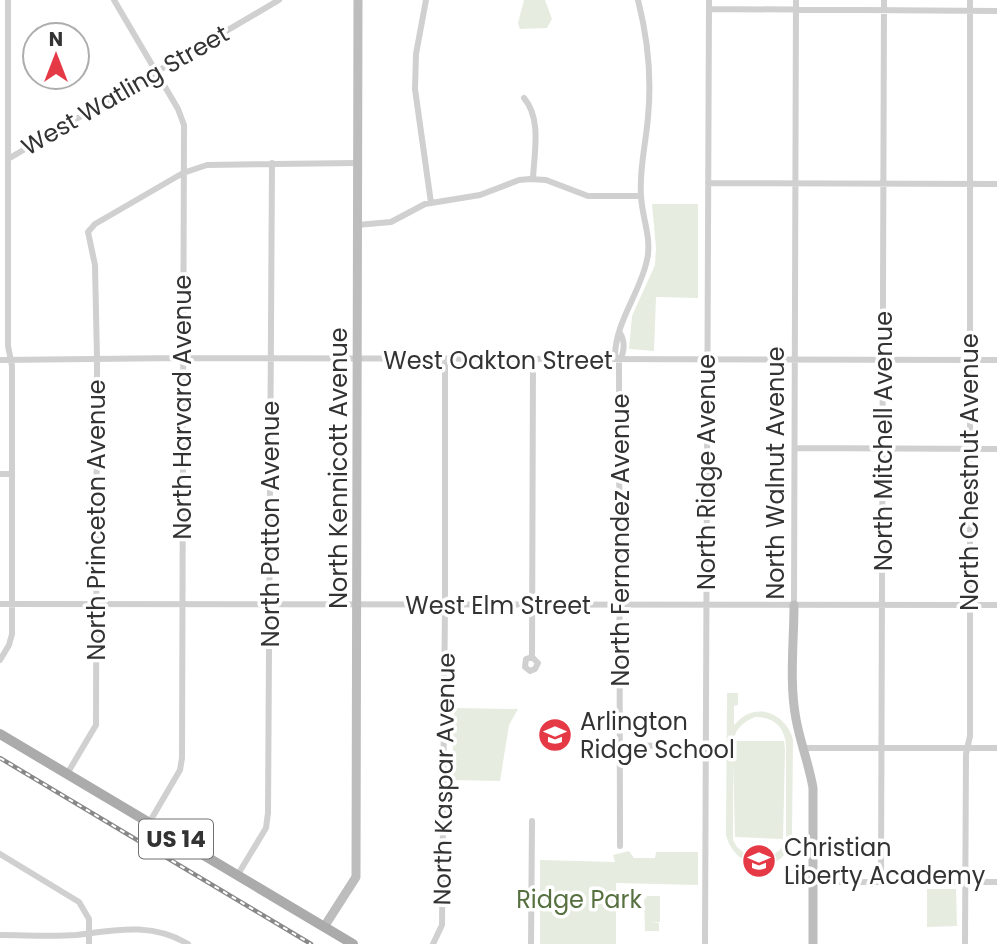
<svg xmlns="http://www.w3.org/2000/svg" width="997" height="944" font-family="Poppins,sans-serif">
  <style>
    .green { fill: #e6ecdf; fill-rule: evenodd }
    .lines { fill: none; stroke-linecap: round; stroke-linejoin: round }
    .street { stroke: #d0d0d0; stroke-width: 6 }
    .secondary { stroke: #bdbdbd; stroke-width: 9 }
    .primary { stroke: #ababab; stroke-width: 10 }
    .rail-casing { stroke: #888; stroke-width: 4.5 }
    .rail { stroke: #fff; stroke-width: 2; stroke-dasharray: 5; stroke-linecap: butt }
    .labels { text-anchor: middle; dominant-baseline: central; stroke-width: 7; stroke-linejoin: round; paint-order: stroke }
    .shield { fill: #fff; stroke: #707070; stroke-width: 2 }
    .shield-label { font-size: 23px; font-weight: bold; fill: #333 }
    .street-label { font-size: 24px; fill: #333; stroke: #fff }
    .poi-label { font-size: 24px; fill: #333; stroke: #fff; text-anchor: start }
    .park-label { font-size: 24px; fill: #56703f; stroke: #fff }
  </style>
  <rect width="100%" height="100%" fill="#fff"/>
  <path class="green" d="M524,0H545L552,19L547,28L520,29L518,23Z
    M652,204H698V298L656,297L654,351L629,349L632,316L655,265L656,248Z
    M727,693H738V705L734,706V725C738,721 743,716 748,714C768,705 789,721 793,740L792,837C784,878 736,872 726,835ZM755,717C774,717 785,727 786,746V837L780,850L766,859L750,858L737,847L733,840V761L735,837L783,839L785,749L784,741H734C734,729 745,721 755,717Z
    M454,708L518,709L509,725L500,781L452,780Z
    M629,851L634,858H655L656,852H698V885L616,883V944H540V860L615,862L613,855Z
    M927,889H956L957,926L927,927Z
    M647,896H660V922L651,923H659V931H645L644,900Z"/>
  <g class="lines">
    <path class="street" d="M114,0L178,109L184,125L182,758L180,770L149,823
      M426,0L416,54L415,89L431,203
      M709,9L997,11
      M524,98C542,119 534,153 533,179
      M8,159L279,0
      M708,183L997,184
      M357,225L391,222L425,204L480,195L519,180L530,179L546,180L588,196H641
      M620,333C625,341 625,352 619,361L620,846
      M0,360L182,358L997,360
      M619,361L615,355C616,321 640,293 647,260C652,238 642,218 641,196C639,169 646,143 648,117C652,76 648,39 638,0
      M795,448L997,449
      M0,474H11
      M0,604L997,605
      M794,605L796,0
      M532,657L526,659L525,667L530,671L535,669L538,663L532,657L533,359
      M0,660L9,645L12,634V366L8,346V0
      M620,745L706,747
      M804,748H997
      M67,774L96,725L97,359L95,265L88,232L95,224L183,173L207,165L356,163
      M0,854L79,902L89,919V944
      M237,876L266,828L268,813L272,163
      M881,881L884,0
      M813,882H997
      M0,935C25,935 52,937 76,935C115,930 152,922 188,944
      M433,944L442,925L445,605V360
      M531,944L532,821
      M705,944L709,0
      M965,944L966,754L970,736V0"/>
    <path class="secondary" d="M794,605C794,642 789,682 796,719C800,742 809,764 813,788V944
      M324,927L356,877L358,0"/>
    <path class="primary" d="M0,734L353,944"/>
    <g class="rail-casing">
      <path id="rail" d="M0,758L311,944"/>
    </g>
    <use href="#rail" class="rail"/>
  </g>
  <defs>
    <g id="school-disc" transform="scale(1.75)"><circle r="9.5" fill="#e63946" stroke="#fff"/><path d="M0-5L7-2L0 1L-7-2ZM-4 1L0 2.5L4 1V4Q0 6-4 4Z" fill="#fff"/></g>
  </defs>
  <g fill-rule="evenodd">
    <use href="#school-disc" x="555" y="735"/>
    <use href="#school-disc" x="759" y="861"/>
  </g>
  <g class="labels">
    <rect class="shield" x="139" y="819.5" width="74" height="39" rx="5"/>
    <g class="shield-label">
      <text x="176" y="839">US 14</text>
    </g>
    <g class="street-label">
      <text transform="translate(125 90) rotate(-30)">West Watling Street</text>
      <text x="498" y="360">West Oakton Street</text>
      <text transform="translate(182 407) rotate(-90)">North Harvard Avenue</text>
      <text transform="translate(883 441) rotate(-90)">North Mitchell Avenue</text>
      <text transform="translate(338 468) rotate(-90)">North Kennicott Avenue</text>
      <text transform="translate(706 472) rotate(-90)">North Ridge Avenue</text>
      <text transform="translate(969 472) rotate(-90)">North Chestnut Avenue</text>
      <text transform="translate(775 473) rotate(-90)">North Walnut Avenue</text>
      <text transform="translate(96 520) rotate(-90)">North Princeton Avenue</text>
      <text transform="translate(270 524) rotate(-90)">North Patton Avenue</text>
      <text transform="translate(620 540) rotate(-90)">North Fernandez Avenue</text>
      <text x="498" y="605">West Elm Street</text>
      <text transform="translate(444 779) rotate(-89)">North Kaspar Avenue</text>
    </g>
    <g class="poi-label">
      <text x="580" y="721">Arlington<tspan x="580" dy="28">Ridge School</tspan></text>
      <text x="784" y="847">Christian<tspan x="784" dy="28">Liberty Academy</tspan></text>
    </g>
    <g class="park-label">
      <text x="579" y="899">Ridge Park</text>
    </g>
  </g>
  <g transform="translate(56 56)"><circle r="33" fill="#ffffff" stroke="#adadad" stroke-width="2"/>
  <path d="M0-5L12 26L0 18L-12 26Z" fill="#e63946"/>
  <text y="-10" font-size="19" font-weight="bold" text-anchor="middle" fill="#333333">N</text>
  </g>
</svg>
